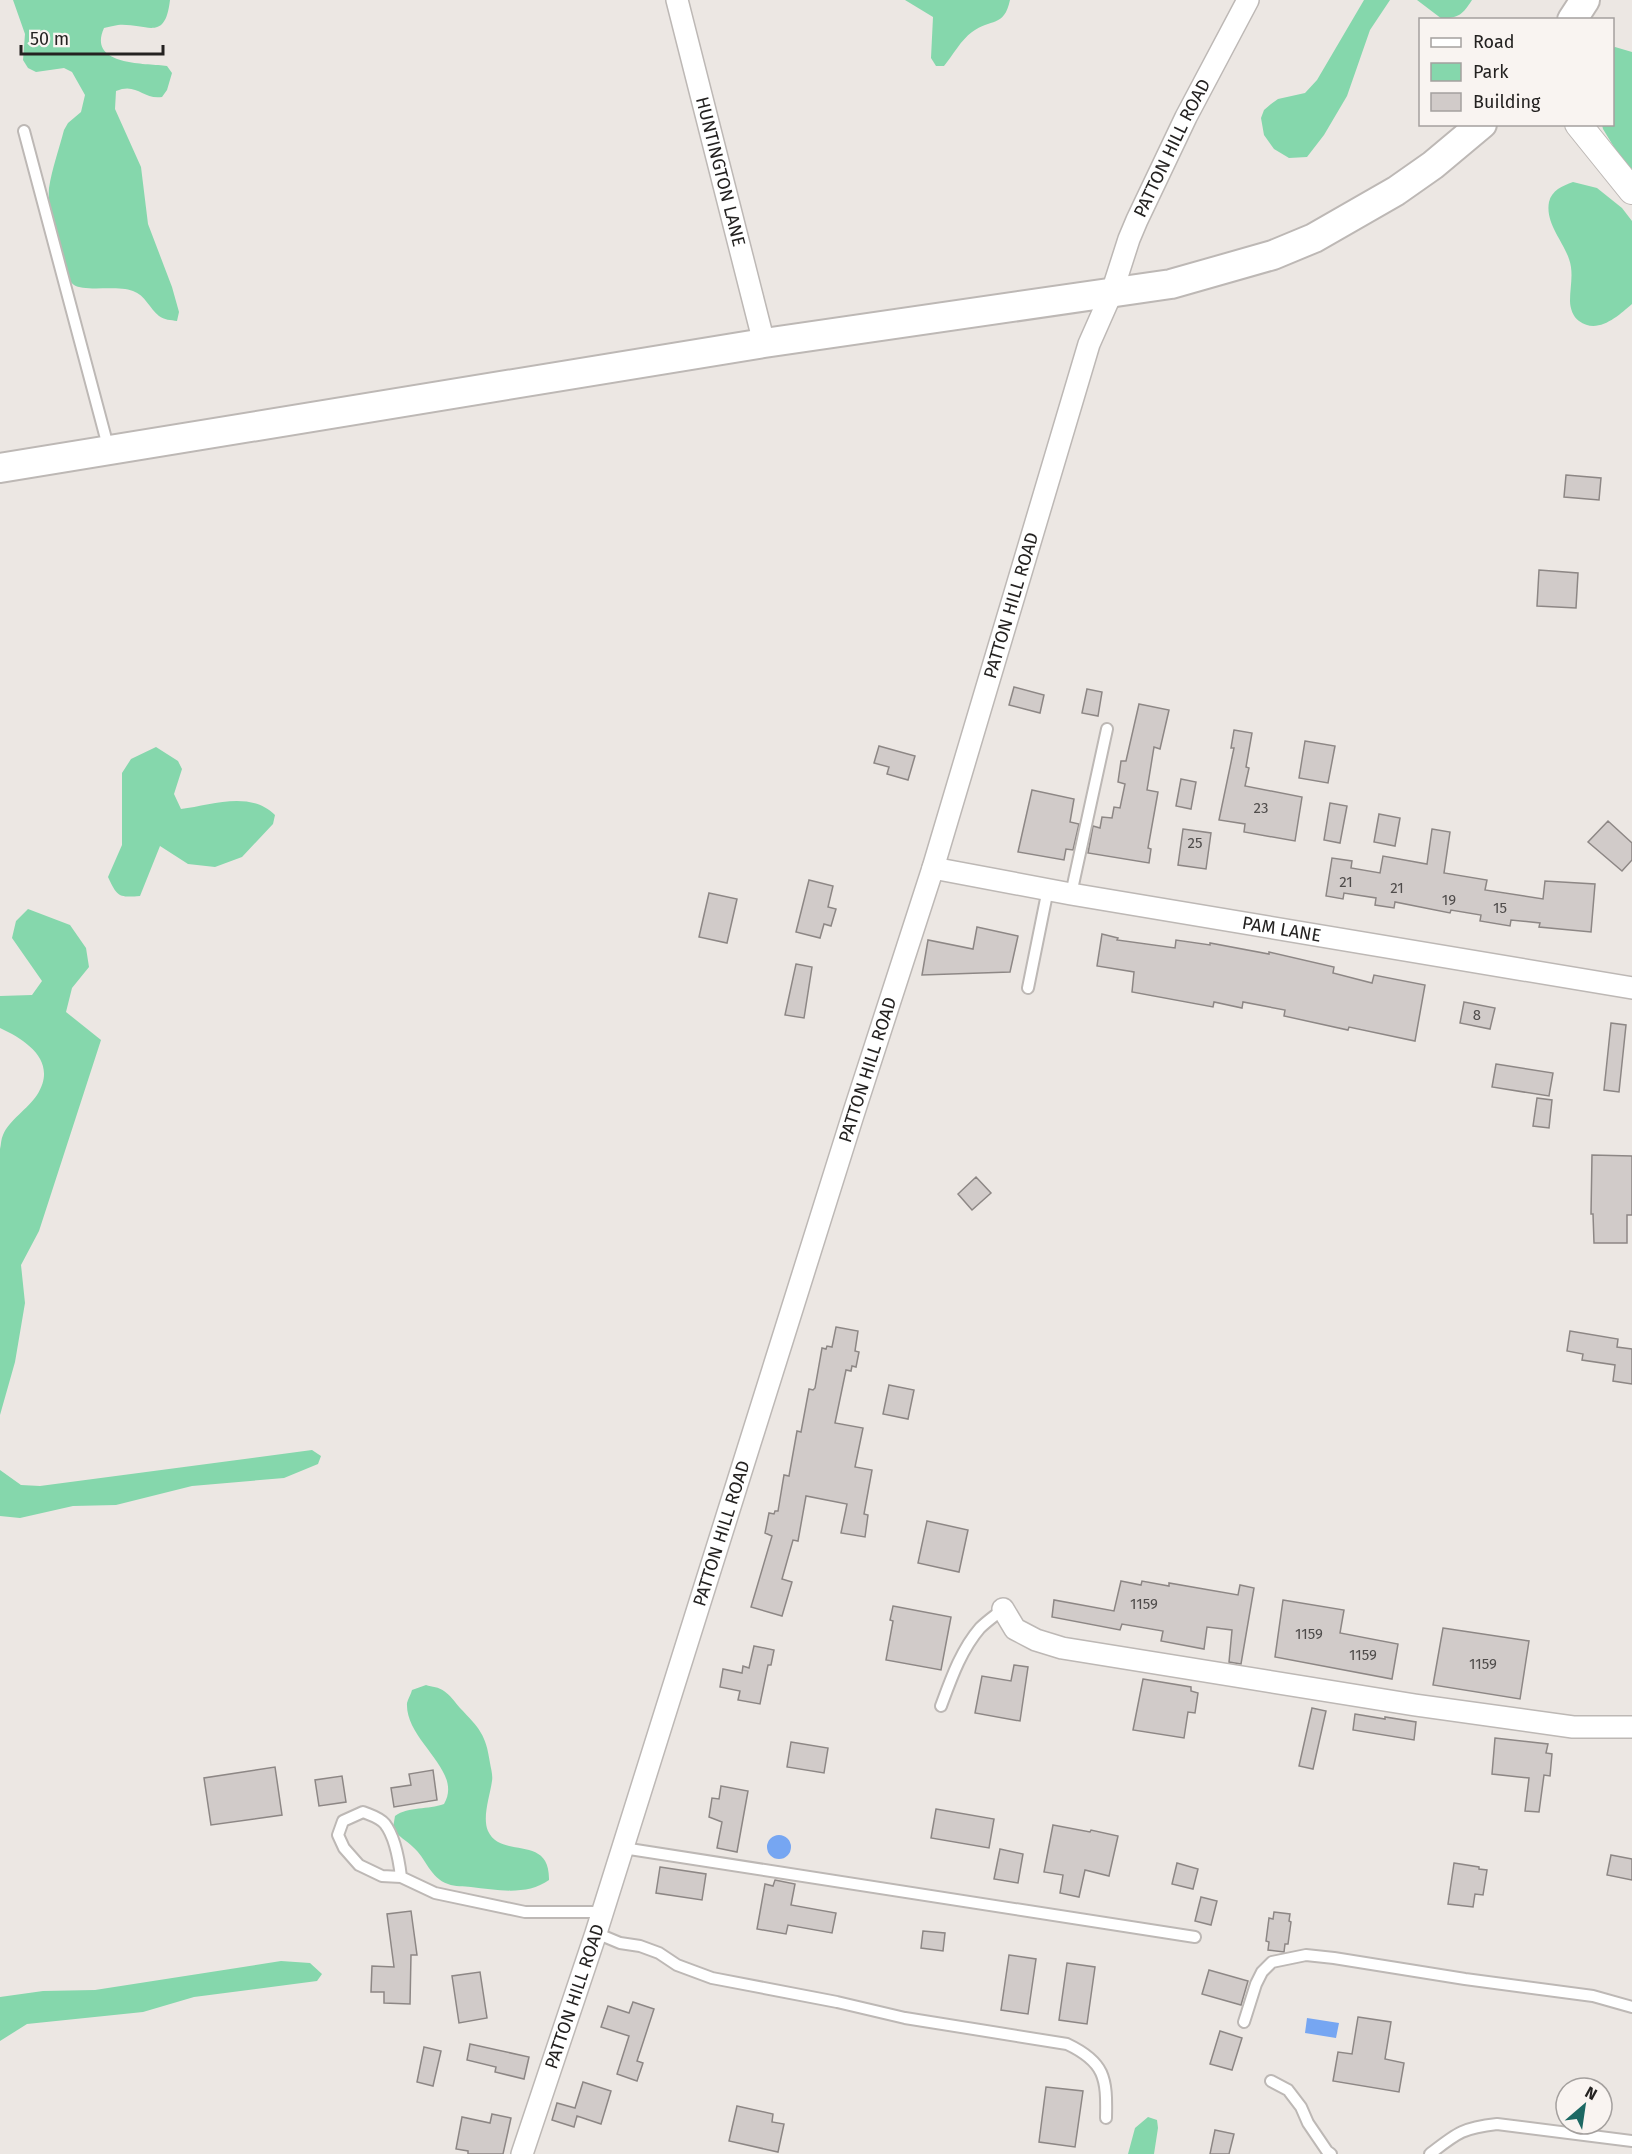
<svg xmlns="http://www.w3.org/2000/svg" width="1632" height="2154" font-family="'Fira Sans',sans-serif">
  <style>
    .green { fill: #85d7ac }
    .water { fill: #76a6f2 }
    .building { fill: #d1cbc9; stroke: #8d8785; stroke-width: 1.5 }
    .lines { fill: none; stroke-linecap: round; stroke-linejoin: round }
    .service-casing { stroke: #bdb8b5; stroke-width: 14 }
    .minor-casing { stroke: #bdb8b5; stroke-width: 24 }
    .tertiary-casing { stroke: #bdb8b5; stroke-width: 28 }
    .secondary-casing { stroke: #bdb8b5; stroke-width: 32 }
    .service { stroke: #fff; stroke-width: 10 }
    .minor { stroke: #fff; stroke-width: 21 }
    .tertiary { stroke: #fff; stroke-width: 26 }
    .secondary { stroke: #fff; stroke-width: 28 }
    .labels { text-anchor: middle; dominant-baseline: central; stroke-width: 4.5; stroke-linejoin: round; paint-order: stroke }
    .number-label { font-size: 15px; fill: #4f4c4b }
    .street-label { font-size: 18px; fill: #242221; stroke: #f9f4f1 }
  </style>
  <rect width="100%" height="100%" fill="#ece7e3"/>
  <path class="green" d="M13,0H170C165,43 147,23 118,25C113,26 108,27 104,28C87,66 144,63 167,66L172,73L167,90L162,97C143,100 137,82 116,91L115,109L141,167L148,224L172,287L179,312L177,321C171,320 164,320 159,316C150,309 145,295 133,291C117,285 84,292 74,285C58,274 47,207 49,188C52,169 59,149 64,130L68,123L81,112L85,95L72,72L64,68L36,72L28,68L23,60L25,34Z
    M905,0H1010C1004,28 991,18 972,32C961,40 953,55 944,66H936L931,58L933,17Z
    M1364,0H1390L1370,30L1347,96L1324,135L1307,157L1289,158L1274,149L1264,135L1261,118L1264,110L1271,104L1278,99L1305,93L1317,80Z
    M1417,0H1472C1462,15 1460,17 1442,19Z
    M1615,47L1632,52V169L1620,157L1603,129L1602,125L1612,124V49Z
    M1573,182L1597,188L1622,208L1632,221V304C1618,316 1598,335 1579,321C1573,317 1570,308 1570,301C1570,286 1574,273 1569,259C1563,241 1545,223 1549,202C1552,190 1562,186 1573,182Z
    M156,747L178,761L182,769L174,794L181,809C211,805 250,790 275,815L273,824L242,857L215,867L188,864L160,846L140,896C118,898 117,896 108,877L122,845V773L131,759Z
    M28,909L70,925L86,948L89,967L72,988L66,1012L101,1040L39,1231L21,1265L25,1303L15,1362L0,1415V1149C1,1145 1,1139 3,1135C9,1120 28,1109 37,1095C58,1062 28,1041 0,1028V996L32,995L42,981L12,938L16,921Z
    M312,1450L321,1456L318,1464L284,1478L192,1486L116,1505L73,1506L20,1518L0,1516V1470L21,1485L40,1486Z
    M426,1685C432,1687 439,1687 444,1691C450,1695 455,1702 460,1708C479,1728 486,1734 490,1763C491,1769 493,1775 492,1781C490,1796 482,1817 488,1831C501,1860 550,1833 549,1880C527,1896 497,1890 471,1887C464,1886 455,1887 448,1884C430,1878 426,1858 413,1847C406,1840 398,1837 393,1828L395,1816C409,1806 428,1810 444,1804C464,1770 405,1741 407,1703C408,1699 411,1694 412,1690Z
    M281,1961L310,1963L322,1974L317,1981L194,1997L143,2012L27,2024L0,2041V1997L43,1991L95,1990Z
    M1148,2117L1157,2120L1158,2128L1154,2154H1128L1135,2128Z"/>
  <path class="water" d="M767 1847a12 12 0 1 1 24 0a12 12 0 1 1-24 0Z
    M1307,2018L1339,2023L1336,2038L1305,2033Z"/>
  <path class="building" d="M1566,475L1601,478L1599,500L1564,497Z
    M1539,570L1578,573L1576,608L1537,606Z
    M1014,687L1044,695L1040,713L1009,705Z
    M1087,689L1102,692L1098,716L1082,713Z
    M1139,704L1169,710L1160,749L1154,747L1147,790L1158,792L1148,848L1151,849L1149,863L1088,853L1093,826L1100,828L1102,817L1112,818L1114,807L1120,808L1125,784L1118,782L1121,761H1126Z
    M1234,730L1252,733L1246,767L1249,768L1245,786L1302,797L1295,841L1244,832L1245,824L1219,820L1234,748H1231Z
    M1305,741L1335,746L1328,783L1299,778Z
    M879,746L915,756L908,780L887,774L889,767L874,763Z
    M1181,779L1196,782L1191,809L1176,806Z
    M1032,790L1074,799L1070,822L1079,824L1073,850L1066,849L1064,860L1018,852Z
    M1330,803L1347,806L1340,843L1324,840Z
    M1379,814L1400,818L1395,846L1374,842Z
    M1608,821L1632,843V860L1622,871L1588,842Z
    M1183,829L1211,833L1206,869L1178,865Z
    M1432,829L1450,832L1444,873L1487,880L1485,890L1543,899L1545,881L1595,884L1591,932L1539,927L1540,923L1511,920L1510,926L1480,921L1481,915L1451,910L1450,913L1395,902L1394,908L1375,905L1376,898L1344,893L1343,899L1326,896L1332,858L1352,861L1351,868L1380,873L1383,856L1427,864Z
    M809,880L833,886L828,907L836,909L831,926L824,924L820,938L796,932Z
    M709,893L737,899L727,943L699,937Z
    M977,927L1018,936L1010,972L922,975L928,940L973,949Z
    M1102,934L1118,938L1117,940L1175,948L1176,940L1210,945V943L1269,954V952L1334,967L1333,973L1372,983L1374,975L1425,985L1415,1041L1349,1027L1348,1030L1284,1016L1285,1010L1243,1002L1242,1008L1214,1002L1213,1007L1132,992L1134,972L1097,966Z
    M796,964L812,967L804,1018L785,1015Z
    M1464,1002L1495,1008L1490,1029L1460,1023Z
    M1611,1023L1626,1025L1619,1092L1604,1090Z
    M1496,1064L1553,1073L1549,1096L1492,1087Z
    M1537,1098L1552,1100L1549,1128L1533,1126Z
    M1592,1155L1632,1156V1215H1627V1243H1594L1593,1214H1591Z
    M976,1177L991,1193L972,1210L958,1194Z
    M836,1327L858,1331L855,1351L859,1352L856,1367L852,1366L851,1371L846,1370L835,1423L863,1428L855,1467L872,1470L864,1514L868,1515L865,1537L841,1533L847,1504L806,1496L798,1541L793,1540L782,1579L792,1582L782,1616L751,1607L772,1536L765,1533L769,1513L774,1514L775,1511H778L784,1475L789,1476L797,1431L801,1432L809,1389L813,1390L815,1388L822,1348L826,1349L827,1346L832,1347Z
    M1570,1331L1618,1339L1617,1347L1632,1349V1384L1613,1381L1615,1365L1582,1360L1583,1354L1567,1351Z
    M889,1385L914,1390L908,1419L883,1414Z
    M927,1521L968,1530L959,1572L918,1563Z
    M1121,1581L1141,1585L1142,1581L1169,1586V1583L1238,1595L1240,1585L1254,1588L1241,1664L1229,1662L1232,1630L1207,1627L1204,1649L1161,1641L1163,1631L1122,1624L1120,1630L1052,1617L1054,1600L1114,1611Z
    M1283,1600L1344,1610L1340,1633L1398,1644L1392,1679L1275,1657Z
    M893,1606L951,1617L941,1670L886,1660L893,1621L890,1620Z
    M1443,1628L1529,1641L1520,1699L1433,1685Z
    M754,1646L774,1650L771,1665H768L760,1704L738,1700L740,1691L720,1687L723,1669L742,1673L743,1666L749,1668Z
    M1014,1665L1028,1667L1020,1721L975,1713L982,1676L1011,1681Z
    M1143,1679L1191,1687V1691L1198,1693L1195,1713L1188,1712L1184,1738L1133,1730Z
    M1312,1708L1326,1711L1313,1769L1299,1766Z
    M1355,1714L1385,1719V1717L1416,1722L1414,1740L1353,1730Z
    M1495,1738L1548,1744L1546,1753L1552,1754L1550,1776L1544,1775L1539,1812L1525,1811L1529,1778L1492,1774Z
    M791,1742L828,1748L824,1773L787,1767Z
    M275,1767L282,1815L211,1825L204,1778Z
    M433,1770L437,1800L394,1807L391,1788L411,1785L409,1774Z
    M342,1776L346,1802L319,1806L315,1780Z
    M721,1786L748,1791L737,1852L717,1848L722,1822L709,1817L712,1798L719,1799Z
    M936,1809L994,1819L989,1848L931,1838Z
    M1053,1825L1090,1832L1091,1830L1118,1836L1109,1876L1085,1870L1079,1897L1060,1893L1063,1875L1044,1872Z
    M1000,1849L1023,1854L1018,1883L994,1879Z
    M1611,1855L1632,1859V1880L1607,1875Z
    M1177,1863L1198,1869L1193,1889L1172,1884Z
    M1454,1863L1479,1867V1869L1487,1870L1483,1895L1475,1894L1473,1907L1448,1904Z
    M660,1867L706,1874L702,1900L656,1893Z
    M775,1880L795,1884L791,1905L836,1913L832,1933L788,1925L786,1934L757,1929L765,1884L773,1886Z
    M1201,1897L1217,1901L1211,1925L1195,1921Z
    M411,1911L417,1955H411L410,2004L384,2003V1992H371L372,1966L394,1967L387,1914Z
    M1274,1912L1290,1914L1289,1921L1291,1922L1288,1944H1285L1284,1952L1268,1950L1269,1942L1266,1941L1269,1918L1273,1919Z
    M923,1931L945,1933L943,1951L921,1948Z
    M1009,1955L1036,1959L1028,2014L1001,2010Z
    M1067,1963L1095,1967L1087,2024L1059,2020Z
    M1209,1970L1248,1981L1241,2005L1202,1994Z
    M480,1972L487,2018L459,2023L452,1976Z
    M633,2002L654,2009L637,2061L643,2063L637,2081L617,2074L629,2036L601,2027L608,2006L629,2013Z
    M1358,2017L1391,2022L1385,2059L1404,2063L1399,2092L1333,2081L1338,2052L1352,2054Z
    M1220,2031L1242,2038L1232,2070L1210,2064Z
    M470,2044L529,2057L524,2079L495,2072L496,2067L467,2060Z
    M424,2047L441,2051L433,2086L417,2082Z
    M583,2082L611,2091L601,2124L577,2116L574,2127L552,2120L557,2103L575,2108Z
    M1046,2087L1083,2091L1075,2147L1039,2142Z
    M737,2106L773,2114L772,2122L784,2124L778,2152L729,2141Z
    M492,2114L511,2118L503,2154H468V2151L456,2149L462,2117L490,2123Z
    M1215,2130L1234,2134L1229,2154H1210Z"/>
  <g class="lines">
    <g class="service-casing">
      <path id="service" d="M24,131L109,450
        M1071,894L1107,729
        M1028,988L1048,889
        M941,1706C951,1679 961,1650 980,1628C987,1621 996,1615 1003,1609
        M623,1848L1195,1937
        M401,1877C399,1860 395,1837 385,1824C379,1817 370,1815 363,1812L343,1821L338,1835L344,1848L359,1865L382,1876L401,1877L435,1893L525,1912H603
        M596,1933L620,1943L640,1946L659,1953L677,1965L712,1978L837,2002L905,2018L1067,2044C1105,2062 1107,2078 1106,2118
        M1244,2022L1256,1984L1262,1972L1272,1962L1306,1955L1334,1958L1465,1979L1593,1996L1632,2007
        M1271,2081L1288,2090L1301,2107L1308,2123L1327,2151L1331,2154
        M1430,2154C1457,2133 1462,2128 1497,2124L1632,2141"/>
    </g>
    <g class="minor-casing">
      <g id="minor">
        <path id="s1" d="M677,0L764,343"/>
        <path id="s2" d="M933,868L1071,894L1632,988"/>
        <path d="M1003,1609L1015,1629L1036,1640L1062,1648L1415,1705L1573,1727H1632"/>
        <path id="s3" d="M522,2154L596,1933L853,1115L933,868L1089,344L1112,292L1129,239L1137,220L1186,117L1248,0"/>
      </g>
    </g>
    <g class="tertiary-casing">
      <path id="tertiary" d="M1578,124L1632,191"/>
    </g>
    <g class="secondary-casing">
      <path id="secondary" d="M1572,20L1585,0
        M0,468L764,343L1171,284L1273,255L1314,238L1396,191L1433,165L1482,124"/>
    </g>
    <use href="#service" class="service"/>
    <use href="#minor" class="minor"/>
    <use href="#tertiary" class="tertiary"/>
    <use href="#secondary" class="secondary"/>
  </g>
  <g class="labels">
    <g class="number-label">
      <text x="1261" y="808">23</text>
      <text x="1195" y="843">25</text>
      <text x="1346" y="882">21</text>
      <text x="1397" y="888">21</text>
      <text x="1449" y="900">19</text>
      <text x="1500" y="908">15</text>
      <text x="1477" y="1015">8</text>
      <text x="1144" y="1604">1159</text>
      <text x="1309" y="1634">1159</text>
      <text x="1363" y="1655">1159</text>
      <text x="1483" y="1664">1159</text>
    </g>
    <g class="street-label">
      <text stroke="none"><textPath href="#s3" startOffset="2110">PATTON HILL ROAD</textPath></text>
      <text stroke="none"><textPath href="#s1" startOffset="177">HUNTINGTON LANE</textPath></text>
      <text stroke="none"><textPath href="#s3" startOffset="1624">PATTON HILL ROAD</textPath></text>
      <text stroke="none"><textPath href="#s2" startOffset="354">PAM LANE</textPath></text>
      <text stroke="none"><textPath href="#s3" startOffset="1138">PATTON HILL ROAD</textPath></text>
      <text stroke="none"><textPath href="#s3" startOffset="652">PATTON HILL ROAD</textPath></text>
      <text stroke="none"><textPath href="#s3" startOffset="166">PATTON HILL ROAD</textPath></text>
    </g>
  </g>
  <rect x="1419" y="18" width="195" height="108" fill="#f9f4f1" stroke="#a4a09e" stroke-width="1.5"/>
  <rect x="1431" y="38" width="30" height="9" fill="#ffffff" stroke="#a4a09e" stroke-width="1.5"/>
  <text x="1473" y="48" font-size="18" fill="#242221">Road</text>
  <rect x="1431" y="63" width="30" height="18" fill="#85d7ac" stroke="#a4a09e" stroke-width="1.5"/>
  <text x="1473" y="78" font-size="18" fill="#242221">Park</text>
  <rect x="1431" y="93" width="30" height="18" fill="#d1cbc9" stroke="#a4a09e" stroke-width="1.5"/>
  <text x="1473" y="108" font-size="18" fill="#242221">Building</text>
  <g transform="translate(1584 2106) rotate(29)"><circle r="28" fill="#f9f4f1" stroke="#a4a09e" stroke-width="1.5"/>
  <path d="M0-4.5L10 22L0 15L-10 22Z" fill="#1c6863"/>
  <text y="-9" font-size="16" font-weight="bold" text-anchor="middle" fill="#242221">N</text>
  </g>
  <path d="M21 45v9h142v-9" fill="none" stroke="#242221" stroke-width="3"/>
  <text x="30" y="45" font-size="18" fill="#242221" stroke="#f9f4f1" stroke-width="4.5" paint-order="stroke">50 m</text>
</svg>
